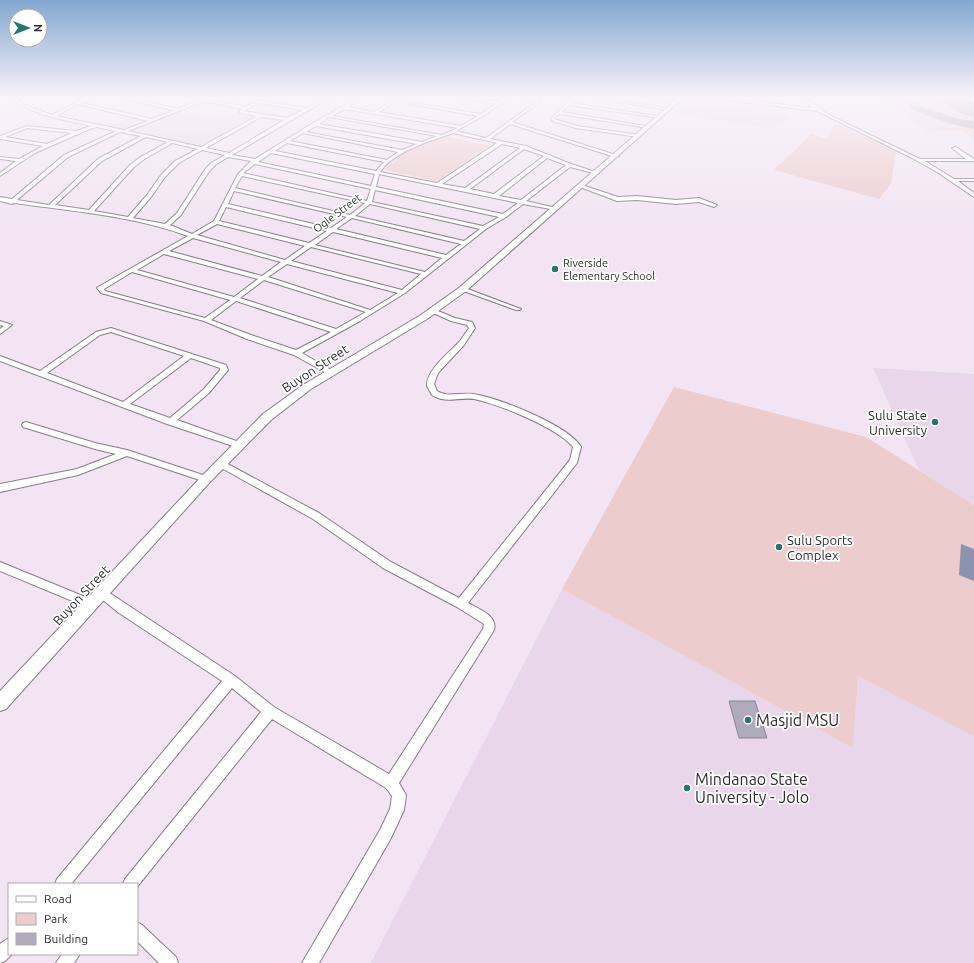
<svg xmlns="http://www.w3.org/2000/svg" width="974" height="963" font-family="Ubuntu,sans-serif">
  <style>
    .built { fill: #e9d6eb }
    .green { fill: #eccccd }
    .water { fill: #8b94af }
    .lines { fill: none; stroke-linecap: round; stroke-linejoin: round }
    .taxiway { fill: #a398a4; fill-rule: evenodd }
    .runway { fill: #a398a4; fill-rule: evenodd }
    .building { fill: #afaabc; stroke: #8a8697 }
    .minor-casing { stroke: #897c8a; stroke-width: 2 }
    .secondary-casing { stroke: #897c8a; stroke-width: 2 }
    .minor { fill: #fff; fill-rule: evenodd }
    .secondary { fill: #fff; fill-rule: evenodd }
    .poi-dot { fill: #297371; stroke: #fff; stroke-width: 1.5 }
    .labels { text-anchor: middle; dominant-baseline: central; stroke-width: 3.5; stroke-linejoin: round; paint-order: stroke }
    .far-street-label { font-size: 11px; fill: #312c32; stroke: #fff }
    .far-poi-label { font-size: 11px; fill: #312c32; stroke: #fff; text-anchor: start }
    .street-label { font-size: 13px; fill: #312c32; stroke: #fff }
    .poi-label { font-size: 13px; fill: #312c32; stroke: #fff; text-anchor: end }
    .near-poi-label { font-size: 16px; fill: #312c32; stroke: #fff; text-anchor: start }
  </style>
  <rect width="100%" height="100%" fill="#f2e4f3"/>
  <path class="built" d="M691,97L770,107L791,117L792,120L768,128L672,114Z
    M881,97H964L974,102V139L960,130L926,131Z
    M176,112L225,117L236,113L257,116L201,147L129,131Z
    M131,117L148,120L124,130L107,126Z
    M873,368L974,374V505L919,470Z
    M562,589L853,748L858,675L974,736V963H371Z"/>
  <path class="green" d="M939,100L951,101L974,114V123L959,119L936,105L935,102Z
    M835,123L896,152L891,183L879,199L774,170L811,134L827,139Z
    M935,128H974V139L960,130L938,131Z
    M445,136L490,146L437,181L384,170L405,151L425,145Z
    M674,387L866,437L974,505V736L858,676L853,748L562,589Z"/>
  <path class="water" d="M961,544L974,549V581L959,575Z"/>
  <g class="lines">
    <path class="taxiway" d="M945,97H961L966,101L961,104L946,99Z
      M915,101L919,102L921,106L958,119L974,121V129L952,124L913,110L908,106L911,102Z"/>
    <path class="runway" d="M941,97H974V118C962,114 948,108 941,97Z"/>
  </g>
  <path class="building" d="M729,701H755L767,738H739Z"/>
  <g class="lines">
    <g class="minor-casing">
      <path id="minor" d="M9,97H14L25,105L52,115L87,97H92L81,103L152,119L174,110L115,97H124L178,109L200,100L187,97H196L246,107L265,97H270L262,101L307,108L326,97H331L232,155L255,159L313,123L359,97H364L348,107L374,112L399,97H404L379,112L461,126L478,116L410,104L412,103L481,114L496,104L455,97H467L499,102L506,97H511L483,116L456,131L486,138L536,102L516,97H525L541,101L512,122L619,156L615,157L510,124L490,139L526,146L571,164L599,173L597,174L570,167L526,201L556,208V210L523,204L506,217L486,229L405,293L360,321L302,353L333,371L334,373L330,375L294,355L247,339L204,321L101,293L97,288L98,287L188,236C134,216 71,211 14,203L12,204L0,201V197L12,199L64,155L116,131L96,127L85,131L35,153L0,176V173L16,161L0,159V157L19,159L43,146L0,139V136L27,126L76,131L91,126C62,119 33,116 9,97ZM204,101L243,109L239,111V113L257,116L201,147L128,131ZM259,103L303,110L287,118L244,111ZM78,104L148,121L124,130L56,116ZM345,109L458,128L442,135L332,116ZM261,117L284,120L229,153L206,148ZM329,117L437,136L422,142L319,124ZM316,126L417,144L402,150L306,132ZM27,128L72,133L47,144L5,137ZM120,132L141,136L98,159L49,205L17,200L68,157ZM303,133L398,152L387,160L290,141ZM453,133L497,143L437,183L380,172C394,151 431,141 453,133ZM146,137L168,142L139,158L130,165L89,210L55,205L102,161ZM172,143L198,149L175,161L161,175L147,195L128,217L94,211L134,167L143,160ZM287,143L384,162L376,171L275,151ZM502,144L520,148L465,188L442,184ZM524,149L544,156L494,194L470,189ZM202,150L225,155L211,163L204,171L177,213L165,224L133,218L151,197L165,177L179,163ZM271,153L375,174L371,186L258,162ZM228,157L251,161L238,174L214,221L192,234L170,225L181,215L208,173L215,165ZM547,158L566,165L521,200L499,196ZM255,164L371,189L367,201L243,173ZM379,174L518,203L503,214L376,187ZM242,176L365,203L350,215L235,188ZM375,190L499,217L483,226L372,202ZM234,191L347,217L331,228L228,204ZM370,204L480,229L464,241L355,216ZM226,207L327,231L309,243L219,221ZM352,218L461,244L446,255L336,229ZM217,224L305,246L285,260L197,235ZM333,232L442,258L425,272L315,245ZM193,238L281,262L262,276L169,251ZM311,247L421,274L402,290L291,261ZM164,254L258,279L234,297L137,270ZM287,264L398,293L370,310L268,277ZM132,272L230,300L205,318L105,291L104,289ZM264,280L366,312L336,329L240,298ZM236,301L331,332L296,350L251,335L211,320Z
        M574,97H578L571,103L662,117L660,118L569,105L562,112L651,127L649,128L559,114L554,119L577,126L640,135L638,137L576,128L552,121L551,118Z
        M585,97H596L671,109L669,110Z
        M642,97H653L679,102L677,103Z
        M702,97H716L813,108L799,97H804L829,115L920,159H966L952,148L956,147L974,159V161H925L954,179H974V181H958L974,193V197L937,172L912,158L817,111Z
        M966,97H971L974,99V102Z
        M582,185L618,197L637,196L676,200L699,198L717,205L714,207L699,202L676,204L637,200L617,201L580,187V186Z
        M461,288H465L521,309L520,310H516L461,290Z
        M433,309L455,318L472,322L475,328L464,345L438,373L434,384L437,391C448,398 461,392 473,394C499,398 568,425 581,447L577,463L468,603C479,609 498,616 494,630L399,783L406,795L404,810L390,840L319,963H302L380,830L390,809L392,796L386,788L272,719L137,887V884H123L125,879L261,712L232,688L71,884H55L57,879L222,681L119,613L98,596L97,593L98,590L102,588L235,676L274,707L389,774L483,629L484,624L457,607L383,568L313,519L218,466L217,464L218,462H224L319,513L391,562L459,598L570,460L573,447C558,428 498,404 474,399C459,397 445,404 432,395L427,386C426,370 450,352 460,341C463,337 466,332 469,328L467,325L451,321L431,312L430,311Z
        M0,321L12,325L0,334V329L4,326L0,325Z
        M111,328L226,365L228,370L209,393L177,420L242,443L243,445L242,447H236L167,424L0,361V356L40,371L96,332ZM111,332L184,356L123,402L47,373L100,335ZM191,358L220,368V370L204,389L170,418L130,404Z
        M26,422L95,443L127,450L209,477L210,479L209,481L206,482L127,456L78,475L0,492V484L77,469L116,454L95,449L23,427L22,425L23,423Z
        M0,562L95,601L96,604L95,607L91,609L87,607L0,571Z
        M137,922L142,925L176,957L178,963H159L137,941Z
        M9,938V954H12L5,961L0,963V944L4,941Z
        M62,954H80L74,963H56Z"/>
    </g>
    <g class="secondary-casing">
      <path id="secondary" d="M679,97H684L466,291L427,319L311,389L271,420L210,482L6,709L0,711V691L202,476L263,414L303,385L421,315L460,287Z"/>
    </g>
    <use href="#minor" class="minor"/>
    <use href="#secondary" class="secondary"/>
  </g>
  <linearGradient id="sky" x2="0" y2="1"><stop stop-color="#83a7d1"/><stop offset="0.42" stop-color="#f9f3fa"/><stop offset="1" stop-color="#f9f3fa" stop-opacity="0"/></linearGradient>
  <rect width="974" height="232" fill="url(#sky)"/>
  <g class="poi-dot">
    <circle cx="555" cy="269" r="4"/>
    <circle cx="935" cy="422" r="4"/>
    <circle cx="779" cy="547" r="4"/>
    <circle cx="748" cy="720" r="4"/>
    <circle cx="687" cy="788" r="4"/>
  </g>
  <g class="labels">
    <g class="far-street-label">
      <text transform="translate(337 213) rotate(-37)">Ogle Street</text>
    </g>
    <g class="far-poi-label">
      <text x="563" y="263">Riverside<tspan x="563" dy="13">Elementary School</tspan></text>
    </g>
    <g class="street-label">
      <text transform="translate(315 368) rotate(-33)">Buyon Street</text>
      <text transform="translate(81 595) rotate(-47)">Buyon Street</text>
    </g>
    <g class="poi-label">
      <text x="927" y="415">Sulu State<tspan x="927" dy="15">University</tspan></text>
      <text x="787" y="540" text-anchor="start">Sulu Sports<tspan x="787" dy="15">Complex</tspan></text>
    </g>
    <g class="near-poi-label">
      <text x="756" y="720">Masjid MSU</text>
      <text x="695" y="779">Mindanao State<tspan x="695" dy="18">University - Jolo</tspan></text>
    </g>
  </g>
  <rect x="8" y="883" width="130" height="72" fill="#ffffff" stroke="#adabad"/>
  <rect x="16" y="896" width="20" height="6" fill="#ffffff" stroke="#adabad"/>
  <text x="44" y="903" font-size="12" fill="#312c32">Road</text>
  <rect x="16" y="913" width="20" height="12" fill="#eccccd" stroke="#adabad"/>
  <text x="44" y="923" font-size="12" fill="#312c32">Park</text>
  <rect x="16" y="933" width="20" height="12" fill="#afaabc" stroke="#adabad"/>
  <text x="44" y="943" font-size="12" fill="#312c32">Building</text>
  <g transform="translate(28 28) rotate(90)"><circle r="19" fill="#ffffff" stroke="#adabad"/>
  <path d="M0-3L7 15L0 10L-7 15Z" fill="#297371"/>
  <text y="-6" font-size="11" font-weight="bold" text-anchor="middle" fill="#312c32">N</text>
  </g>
</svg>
